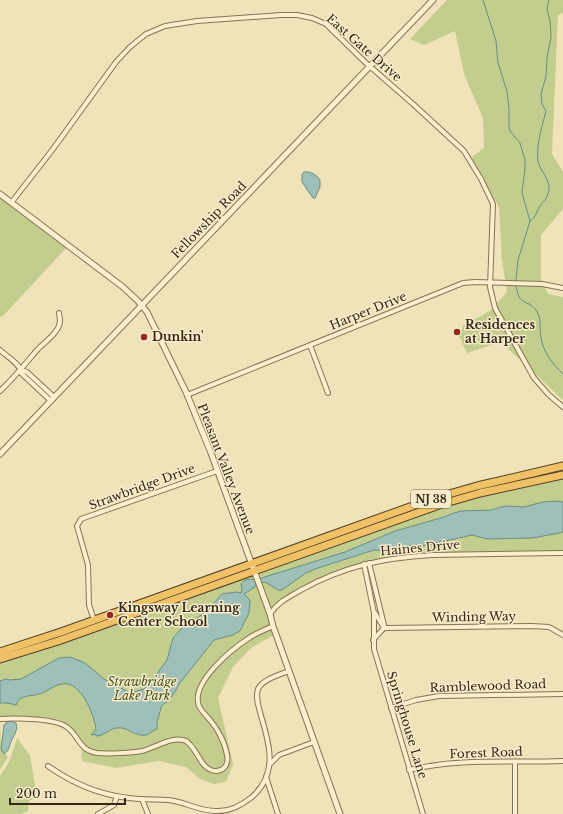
<svg xmlns="http://www.w3.org/2000/svg" width="563" height="814" viewBox="0 0 563 814" font-family="'Libre Baskerville',serif">
	<style>
		.green { fill: #c3ce8e }
		.water { fill: #9fc0b8; stroke: #668e86 }
		.lines { fill: none; stroke-linecap: round; stroke-linejoin: round }
		.stream { stroke: #668e86; stroke-width: 1 }
		.minor-casing { stroke: #877253; stroke-width: 6 }
		.tertiary-casing { stroke: #877253; stroke-width: 7 }
		.trunk-casing { stroke: #543f29; stroke-width: 9 }
		.minor { stroke: #fbefcd; stroke-width: 4 }
		.tertiary { stroke: #fbefcd; stroke-width: 5 }
		.trunk { stroke: #f0c268; stroke-width: 7 }
		.poi-dot { fill: #9a2520; stroke: #f7ecca; stroke-width: 1.5 }
		.labels { text-anchor: middle; stroke-width: 3; stroke-linejoin: round; paint-order: stroke }
		.shield { fill: #f7ecca; stroke: #6f634f; stroke-width: 1 }
		.shield-label { font-size: 11px; font-weight: bold; fill: #35281a }
		.street-label { font-size: 12px; fill: #35281a; stroke: #f7ecca }
		.poi-label { font-size: 12px; font-weight: bold; fill: #35281a; stroke: #f7ecca; text-anchor: start }
		.park-label { font-size: 12px; font-style: italic; fill: #43531f; stroke: #f7ecca }
	</style>
	<rect width="100%" height="100%" fill="#f0e3ba"/>
	<g class="green">
		<polygon points="447,0 563,0 563,13 558,15 552,154 563,172 563,209 541,235 541,279 548,294 563,297 563,400 501,342 467,353 459,336 463,326 491,310 507,292 502,260 499,207 470,158 484,148 483,118 464,74 455,31 424,45 410,39"/>
		<polygon points="0,193 69,245 2,317 0,316"/>
		<polygon points="563,475 563,553 395,558 330,575 277,605 270,614 276,634 251,648 233,667 218,698 233,764 226,782 214,784 200,779 186,767 158,761 116,768 82,761 81,745 70,729 61,724 18,718 0,720 1,749 8,757 0,770 0,659 418,511"/>
		<polygon points="17,738 30,755 37,797 29,801 28,811 21,814 0,814 0,776 10,760"/>
	</g>
	<g class="water">
		<path d="M304 172C310 171 317 175 320 180V187L315 198H313L302 182V174Z"/>
		<path d="M556 501 563 502V532L559 533 533 538 487 539 472 535 422 546 413 545 394 551 374 550 318 568 306 573 282 590H278L265 582 257 584 255 587 244 594 250 600 249 613 240 631 233 635 214 640 179 684C176 691 170 701 162 705L157 722V729C153 730 150 734 146 735 134 737 128 726 116 728 109 729 104 736 96 736V734L91 735 96 729C94 715 81 680 62 684 54 685 47 692 39 694 30 697 20 694 16 705L7 703H0V681L6 679 10 680 21 679 59 658 70 657 85 663 104 679 130 693 144 689 156 675 167 660 173 638 183 627 206 612 222 594 237 592 241 593 242 590 241 584C244 580 250 578 255 580L345 552 395 531 444 517 451 514 461 511 491 510 505 506 524 507 543 502Z"/>
		<path d="M11 721 16 723C18 730 15 734 12 739 9 746 10 750 4 754L1 749 4 725 7 722Z"/>
	</g>
	<g class="lines">
		<g class="stream">
			<polyline points="483,0 496,41 498,63 507,91 509,109 509,127 510,131 520,143 525,160 525,168 522,193 530,221 518,260 516,281"/>
			<path d="M530 221C537 216 536 212 540 206 542 202 546 200 547 196 554 182 541 174 538 161 536 146 541 130 545 115L546 111 542 104 541 94 546 76 547 58 551 37 550 21 547 9 549 0"/>
			<path d="M516 284C518 309 530 298 537 312 542 320 539 328 541 337 542 350 553 365 563 374"/>
		</g>
		<g class="minor-casing">
			<g id="minor">
				<polyline points="11,203 53,149 116,62 130,47 146,34 165,26 197,21 281,15 297,15 312,18 326,24 366,63 413,104 464,151 481,179 493,204 490,287 495,308 534,378 549,395 563,407"/>
				<polyline points="310,345 328,393"/>
				<path d="M0 350C6 356 21 364 21 373L51 401"/>
				<polyline points="21,370 27,372 54,397"/>
				<path d="M0 391C14 378 26 363 38 349 45 342 53 337 58 328 61 323 60 318 59 313"/>
				<polyline points="187,395 463,283 475,282 542,284 563,288"/>
				<polyline points="369,563 384,625 384,628 373,640"/>
				<polyline points="364,564 374,613 374,649 423,814"/>
				<polyline points="375,613 384,628"/>
				<path d="M270 614C278 602 289 597 301 590 344 566 383 558 432 555L563 553"/>
				<polyline points="94,620 89,605 88,565 77,526 81,519 217,471"/>
				<polyline points="384,628 532,626 549,627 563,635"/>
				<polyline points="391,708 416,700 439,696 563,694"/>
				<path d="M0 719C15 718 57 718 68 728 80 738 79 750 97 753 108 754 131 753 142 751 155 748 173 735 186 741 194 746 198 758 204 765 214 776 230 771 227 755 225 743 218 729 210 720 207 716 201 711 199 706 190 683 232 649 249 638 256 633 265 630 273 626"/>
				<polyline points="515,762 515,814"/>
				<polyline points="270,764 279,755 314,742"/>
				<path d="M48 766C72 783 101 795 129 798 143 800 156 799 169 800 185 802 199 811 216 811 229 812 242 805 252 797 278 774 270 745 261 716 259 707 255 698 258 689 263 679 279 675 289 671"/>
				<path d="M409 770C459 758 512 763 563 761"/>
				<polyline points="266,777 278,814"/>
				<polyline points="142,799 148,814"/>
				<polyline points="98,814 114,805 117,796"/>
			</g>
		</g>
		<g class="tertiary-casing">
			<g id="tertiary">
				<polyline points="0,194 123,287 138,301 147,312 186,392 211,453 270,614 273,626 340,814"/>
				<polyline points="0,454 433,0"/>
			</g>
		</g>
		<g class="trunk-casing">
			<g id="trunk">
				<polyline points="0,652 61,632 435,498 477,486 563,466"/>
				<polyline points="0,659 58,641 442,504 480,493 563,475"/>
			</g>
		</g>
		<use href="#minor" class="minor"/>
		<use href="#tertiary" class="tertiary"/>
		<use href="#trunk" class="trunk"/>
	</g>
	<g class="poi-dot">
		<circle cx="457" cy="332" r="4"/>
		<circle cx="144" cy="337" r="4"/>
		<circle cx="110" cy="615" r="4"/>
	</g>
	<g class="labels">
		<rect class="shield" x="411" y="490" width="40" height="18" rx="3"/>
		<g class="shield-label">
			<text x="431" y="503">NJ 38</text>
		</g>
		<g class="street-label">
			<text transform="translate(364 48) rotate(41)" y="4">East Gate Drive</text>
			<text transform="translate(209 220) rotate(-46)" y="4">Fellowship Road</text>
			<text transform="translate(368 311) rotate(-22)" y="4">Harper Drive</text>
			<text transform="translate(226 469) rotate(69)" y="4">Pleasant Valley Avenue</text>
			<text transform="translate(142 487) rotate(-20)" y="4">Strawbridge Drive</text>
			<text transform="translate(420 548) rotate(-5)" y="4">Haines Drive</text>
			<text transform="translate(474 617) rotate(-1)" y="4">Winding Way</text>
			<text transform="translate(488 686) rotate(-2)" y="4">Ramblewood Road</text>
			<text transform="translate(407 725) rotate(73)" y="4">Springhouse Lane</text>
			<text transform="translate(486 753) rotate(-2)" y="4">Forest Road</text>
		</g>
		<g class="poi-label">
			<text x="465" y="329">Residences<tspan x="465" dy="14">at Harper</tspan></text>
			<text x="152" y="341">Dunkin'</text>
			<text x="118" y="612">Kingsway Learning<tspan x="118" dy="14">Center School</tspan></text>
		</g>
		<g class="park-label">
			<text x="142" y="686">Strawbridge<tspan x="142" dy="14">Lake Park</tspan></text>
		</g>
	</g>
	<path d="M10 798v6h115v-6" fill="none" stroke="#35281a" stroke-width="2"/>
	<text x="16" y="798" font-size="12" fill="#35281a" stroke="#f7ecca" stroke-width="3" paint-order="stroke">200 m</text>
</svg>
